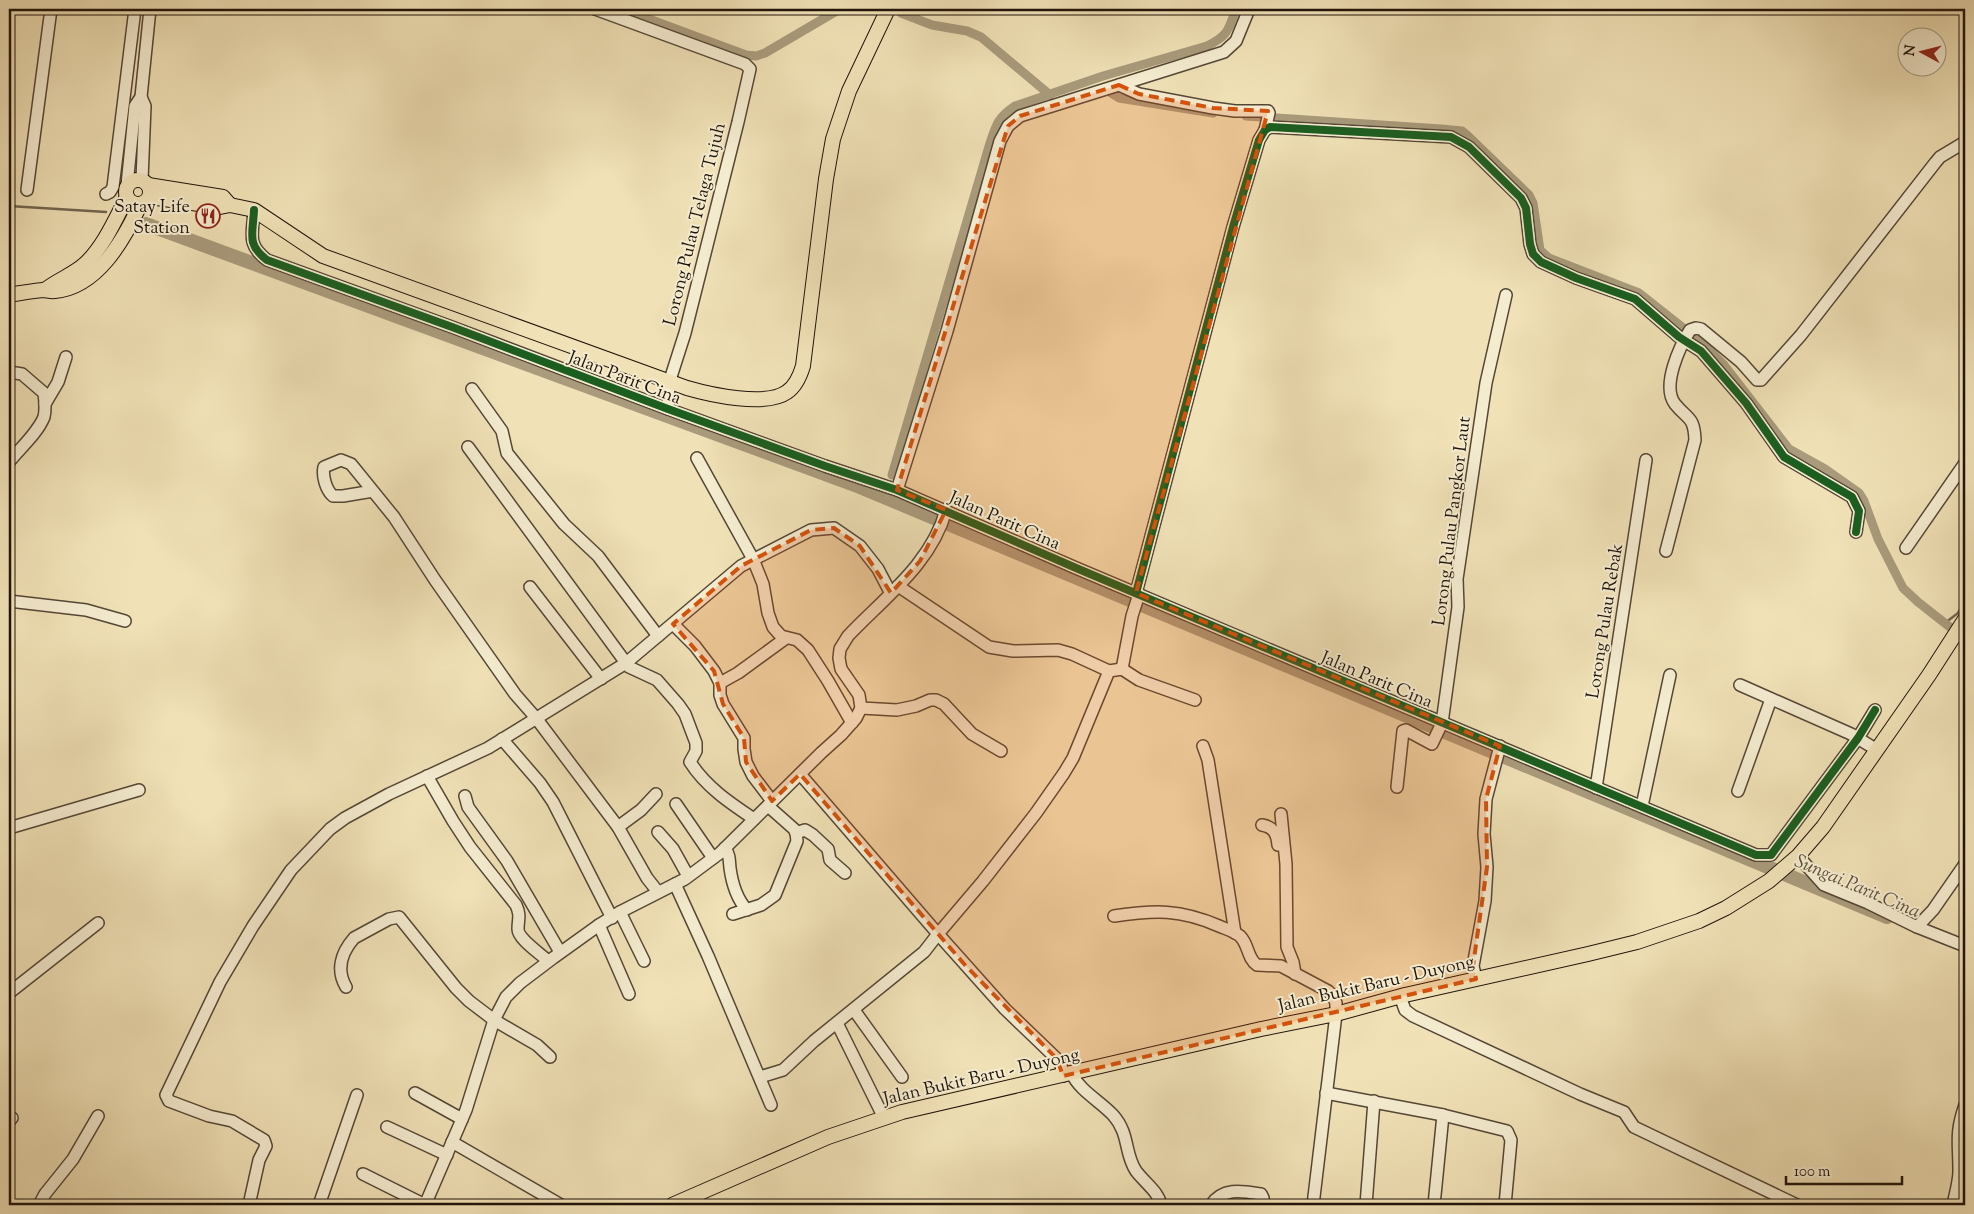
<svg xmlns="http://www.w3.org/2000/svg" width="1974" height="1214" viewBox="0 0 1974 1214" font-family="'Sorts Mill Goudy',serif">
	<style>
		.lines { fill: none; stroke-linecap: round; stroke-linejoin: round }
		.stream { stroke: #72654f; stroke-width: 2.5 }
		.canal { stroke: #a99b7c; stroke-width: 9 }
		.river { stroke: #a99b7c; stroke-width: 14 }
		.minor-casing { stroke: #544736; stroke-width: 14 }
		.major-casing { stroke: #20140b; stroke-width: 16 }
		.minor { stroke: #f5ecd0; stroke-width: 11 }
		.major { stroke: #f0e1b6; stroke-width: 14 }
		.cycleway-casing { stroke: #f5ecd0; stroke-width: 11 }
		.cycleway { stroke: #1b5e20; stroke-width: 8 }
		.marked { fill: #d4520c; fill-opacity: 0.2; stroke: #d4520c; stroke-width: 4; stroke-dasharray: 10 6; stroke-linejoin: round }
		.labels { text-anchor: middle; stroke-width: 4; stroke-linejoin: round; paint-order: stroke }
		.poi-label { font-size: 18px; fill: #20140b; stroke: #f5ecd0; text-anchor: end }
		.street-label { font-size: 18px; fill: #20140b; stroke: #f5ecd0 }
		.water-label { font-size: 19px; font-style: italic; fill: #5e513e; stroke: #f5ecd0 }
	</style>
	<rect width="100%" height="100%" fill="#f0e1b6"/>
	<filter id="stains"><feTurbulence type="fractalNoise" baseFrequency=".004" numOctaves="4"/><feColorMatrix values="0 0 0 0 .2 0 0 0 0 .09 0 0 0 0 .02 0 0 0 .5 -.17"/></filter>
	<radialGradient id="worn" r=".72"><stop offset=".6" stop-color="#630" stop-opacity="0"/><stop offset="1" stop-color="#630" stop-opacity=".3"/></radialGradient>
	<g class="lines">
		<g class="stream">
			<polyline points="9,206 106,212"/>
			<polyline points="1945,623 1958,613 1965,601"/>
		</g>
		<g class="canal">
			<polyline points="622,9 746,55 756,56 765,53 840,9"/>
			<polyline points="901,13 932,25 967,31 981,37 1050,95"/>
			<polyline points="1111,93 1119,98 1213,113"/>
			<polyline points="1246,116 1441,129 1462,131 1468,136 1529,195 1533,203 1540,250 1549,258 1639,293 1701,342 1724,365 1789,449 1825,469 1859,493 1864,501 1878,539 1903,588 1918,602 1951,628"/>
			<path d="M892 475 990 143C996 125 998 117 1015 106L1103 76 1207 46C1229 35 1228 30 1236 9"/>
		</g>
		<polyline class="river" points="146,224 860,487 1887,917"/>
		<g class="minor-casing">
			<g id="minor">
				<polyline points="595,9 745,64 750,69 738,122 685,333 669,383 668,409"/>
				<polyline points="1119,85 1139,94 1213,108 1235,111 1268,111 1269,113 1265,130"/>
				<polyline points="141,97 145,106 142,180"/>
				<polyline points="127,185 135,106 141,97 150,9"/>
				<polyline points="27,190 51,9"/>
				<polyline points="106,194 110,192 113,187 135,9"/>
				<path d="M254 210C253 234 246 244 267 260L452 327 668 409 825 466 897 490 1076 568 1756 855H1771L1858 738 1875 710"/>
				<path d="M9 372 22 374 44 393C45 401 46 409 44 417 37 434 20 448 9 462"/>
				<polyline points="472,389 502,431 507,453 564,524 598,556 658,636"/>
				<polyline points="45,404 58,382 66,357"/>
				<path d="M468 447 626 663 629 667 657 680 678 704 685 714 696 743V751L690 762C706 787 730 803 754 819"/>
				<polyline points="697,458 753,559 763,584 768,613 773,627 781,636 797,640 808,650 828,681 852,723"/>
				<polyline points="897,490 947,331 1000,141 1008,126 1020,116 1224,52 1236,41 1249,9"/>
				<path d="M373 491 343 496H333C326 490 322 476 324 467L341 460 351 464 394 517 435 580 515 694 536 718 618 827 647 878 658 892"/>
				<polyline points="1906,548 1965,463"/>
				<path d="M1666 551 1695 440C1694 416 1688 420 1675 404 1661 386 1680 346 1690 330L1696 328 1701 329 1741 362 1757 380H1761L1801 335 1935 163 1940 157 1965 142"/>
				<polyline points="898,586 989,647 1013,651 1058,650 1072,654 1109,671"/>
				<polyline points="530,587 601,679"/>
				<polyline points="1136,593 1233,227 1259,140 1265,130 1270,127 1451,137 1469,147 1521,198 1526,208 1530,244 1533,254 1541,262 1576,278 1635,299 1679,337 1701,351 1746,403 1784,457 1852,497 1859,511 1856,532"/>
				<polyline points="9,601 86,610 125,621"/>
				<polyline points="673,624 695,646 714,671 720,683 720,695 723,704 744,738 744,749 746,762 753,776 772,801"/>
				<polyline points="1122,669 1132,616 1139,594"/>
				<polyline points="720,683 738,673 786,638"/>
				<polyline points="1740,685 1851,734 1877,750"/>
				<polyline points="861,708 897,710 916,706 930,700 936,700 944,704 972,734 1001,751"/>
				<polyline points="502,739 540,783 553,802 612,918"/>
				<polyline points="1203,746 1208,760 1235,933"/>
				<path d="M427 776 453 821 470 847 516 905C521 916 518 919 518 929 518 939 541 954 548 961"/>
				<polyline points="1397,787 1403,731 1406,730 1432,744 1442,723 1458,607 1457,579 1486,383 1506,295"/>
				<polyline points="1596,788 1646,460"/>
				<polyline points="1738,791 1771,699"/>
				<polyline points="465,796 468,807 507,861 560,952"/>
				<polyline points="676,804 713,858"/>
				<polyline points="1642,806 1670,675"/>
				<polyline points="1281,814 1286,864 1287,947 1293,962 1295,974"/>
				<path d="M1262 825C1274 827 1277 834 1278 845"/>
				<polyline points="618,827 641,810 656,794"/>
				<polyline points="9,828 139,790"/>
				<polyline points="658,832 673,849 688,876"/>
				<polyline points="796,833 805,830 813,835 828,849 830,860 845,873"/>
				<path d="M725 848C730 856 729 859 730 868 732 883 737 899 747 910"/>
				<polyline points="1798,856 1824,885 1868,903 1917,927 1965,946"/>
				<polyline points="675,884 708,956 771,1105"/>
				<polyline points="620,912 644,961"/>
				<polyline points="733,914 761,905 775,895 797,841 796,833 794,829 768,806"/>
				<path d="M1114 916C1155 910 1180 909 1219 926 1226 929 1234 931 1240 936 1249 945 1247 958 1257 965L1281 966 1328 991 1333 996 1336 1003V1014L1313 1205"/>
				<polyline points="599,925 629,994"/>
				<polyline points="1917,927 1933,910 1965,864"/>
				<polyline points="1476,979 1473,966 1485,901 1487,867 1484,834 1486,799 1500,746"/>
				<path d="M346 987C336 970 341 953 354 938L389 919 399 917 456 988 469 1001 494 1020 537 1045 550 1057"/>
				<polyline points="9,993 98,923"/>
				<polyline points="1400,996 1405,1010 1413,1016 1580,1094 1624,1112 1634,1127 1797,1205"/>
				<polyline points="854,1010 902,1077"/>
				<polyline points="837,1023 884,1118"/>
				<path d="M1072 1074C1080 1091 1100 1101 1113 1115 1130 1134 1124 1153 1136 1171 1145 1183 1158 1191 1161 1205"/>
				<polyline points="1063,1076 1061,1065 1057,1059 1005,1009 938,934 983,881 1036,813 1064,773 1073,758 1109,671 1122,669 1139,680 1195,700"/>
				<polyline points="760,1077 783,1070 814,1041 924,952 938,934 800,774"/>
				<polyline points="415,1093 462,1119"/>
				<polyline points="1326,1093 1443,1115 1507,1131 1511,1140 1505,1205"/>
				<polyline points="9,1121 12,1118"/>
				<polyline points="387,1127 447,1155"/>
				<polyline points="452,1142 561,1205"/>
				<path d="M363 1174 425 1205 466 1110 494 1020 506 997 520 983 553 958 599 925 620 912 685 879 720 853 821 753 841 735 856 718 861 708 859 695 841 669 839 658 840 649 848 636C884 598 932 563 946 510"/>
				<polyline points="39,1205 45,1194 73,1159 98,1116"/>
				<polyline points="249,1205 259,1160 266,1146 264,1140 232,1121 209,1116 169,1101 166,1095 220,982 253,926 291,870 330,829 345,818 389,794 488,748 626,663 741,566 811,530 834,528 860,546 878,569 890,592"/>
				<polyline points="319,1205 357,1095"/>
				<path d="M1211 1205C1223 1187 1242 1191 1261 1194L1263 1198 1264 1205"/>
				<polyline points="1366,1205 1374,1101"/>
				<polyline points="1434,1205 1443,1115"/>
				<path d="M1953 1205C1955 1194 1959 1182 1959 1171 1959 1143 1955 1133 1965 1105"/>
			</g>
		</g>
		<g class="major-casing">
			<g id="major">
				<circle cx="138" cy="192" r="12"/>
				<polyline points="148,185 223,197 230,205"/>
				<path d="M150 197 220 207 230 205 254 210 323 256 687 388C711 395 766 407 787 392 796 386 800 376 803 366L826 179 833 139 849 91 888 9"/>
				<path d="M45 290C57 280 73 275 85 264 104 246 115 220 127 197"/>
				<path d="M9 295C20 293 32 291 43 290 47 290 51 292 55 291 98 287 124 239 140 205"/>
				<polyline points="672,1205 828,1137 902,1112 1261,1029 1336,1014 1405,995 1588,954 1637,942 1699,921 1726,908 1769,881 1798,856 1823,827 1929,675 1965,619"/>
			</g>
		</g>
		<use href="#minor" class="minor"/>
		<use href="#major" class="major"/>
		<g class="cycleway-casing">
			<g id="cycleway">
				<path d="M254 210C253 234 246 244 267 260L452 327 668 409 825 466 897 490 1076 568 1756 855H1771L1858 738 1875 710"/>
				<polyline points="1136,593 1233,227 1259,140 1265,130 1270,127 1451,137 1469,147 1521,198 1526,208 1530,244 1533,254 1541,262 1576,278 1635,299 1679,337 1701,351 1746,403 1784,457 1852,497 1859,511 1856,532"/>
			</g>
		</g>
		<use href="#cycleway" class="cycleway"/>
	</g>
	<path class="marked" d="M1119 85 1139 94 1213 108 1268 111 1136 593 1500 746 1486 799 1487 867 1473 966 1476 979 1063 1076 1057 1059 965 965 800 774 772 801 746 762 744 738 723 704 714 671 673 624 741 566 811 530 834 528 860 546 891 593 920 561 946 510 897 490 1008 126 1020 116Z"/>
	<defs>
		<g id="restaurant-ring" transform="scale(1.25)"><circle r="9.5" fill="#f5ecd0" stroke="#8f2418" stroke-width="1.5"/><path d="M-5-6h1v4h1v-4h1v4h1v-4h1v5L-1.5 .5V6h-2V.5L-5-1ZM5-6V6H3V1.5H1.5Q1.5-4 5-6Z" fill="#8f2418"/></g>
	</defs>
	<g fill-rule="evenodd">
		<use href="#restaurant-ring" x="208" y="216"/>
	</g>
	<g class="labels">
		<g class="poi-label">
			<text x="190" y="212">Satay Life<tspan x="190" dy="21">Station</tspan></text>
		</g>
		<g class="street-label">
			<text transform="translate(694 224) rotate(-76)" y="6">Lorong Pulau Telaga Tujuh</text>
			<text transform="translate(625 377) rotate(21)" y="6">Jalan Parit Cina</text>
			<text transform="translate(1005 520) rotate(24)" y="6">Jalan Parit Cina</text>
			<text transform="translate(1451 521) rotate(-83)" y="6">Lorong Pulau Pangkor Laut</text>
			<text transform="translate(1604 621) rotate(-81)" y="6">Lorong Pulau Rebak</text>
			<text transform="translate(1377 679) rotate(23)" y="6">Jalan Parit Cina</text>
			<text transform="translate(1376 983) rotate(-13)" y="6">Jalan Bukit Baru - Duyong</text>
			<text transform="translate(981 1076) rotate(-13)" y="6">Jalan Bukit Baru - Duyong</text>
		</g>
		<g class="water-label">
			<text transform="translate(1858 885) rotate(23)" y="7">Sungai Parit Cina</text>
		</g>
	</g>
	<rect width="1974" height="1214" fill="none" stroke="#f0e1b6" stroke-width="30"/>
	<rect x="10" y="10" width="1954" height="1194" fill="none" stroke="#20140b" stroke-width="2.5"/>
	<rect x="15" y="15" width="1944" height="1184" fill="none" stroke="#20140b"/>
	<g transform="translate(1922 52) rotate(277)"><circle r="24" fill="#f5ecd0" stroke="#a09681"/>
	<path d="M0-4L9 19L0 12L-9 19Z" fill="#8f2418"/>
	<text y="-8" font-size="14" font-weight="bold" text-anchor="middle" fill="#20140b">N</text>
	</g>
	<path d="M1786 1176v8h116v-8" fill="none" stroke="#20140b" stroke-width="2.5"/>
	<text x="1794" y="1176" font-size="15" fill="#20140b" stroke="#f5ecd0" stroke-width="4" paint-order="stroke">100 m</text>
	<rect width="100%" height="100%" filter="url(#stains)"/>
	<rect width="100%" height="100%" fill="url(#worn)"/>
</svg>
